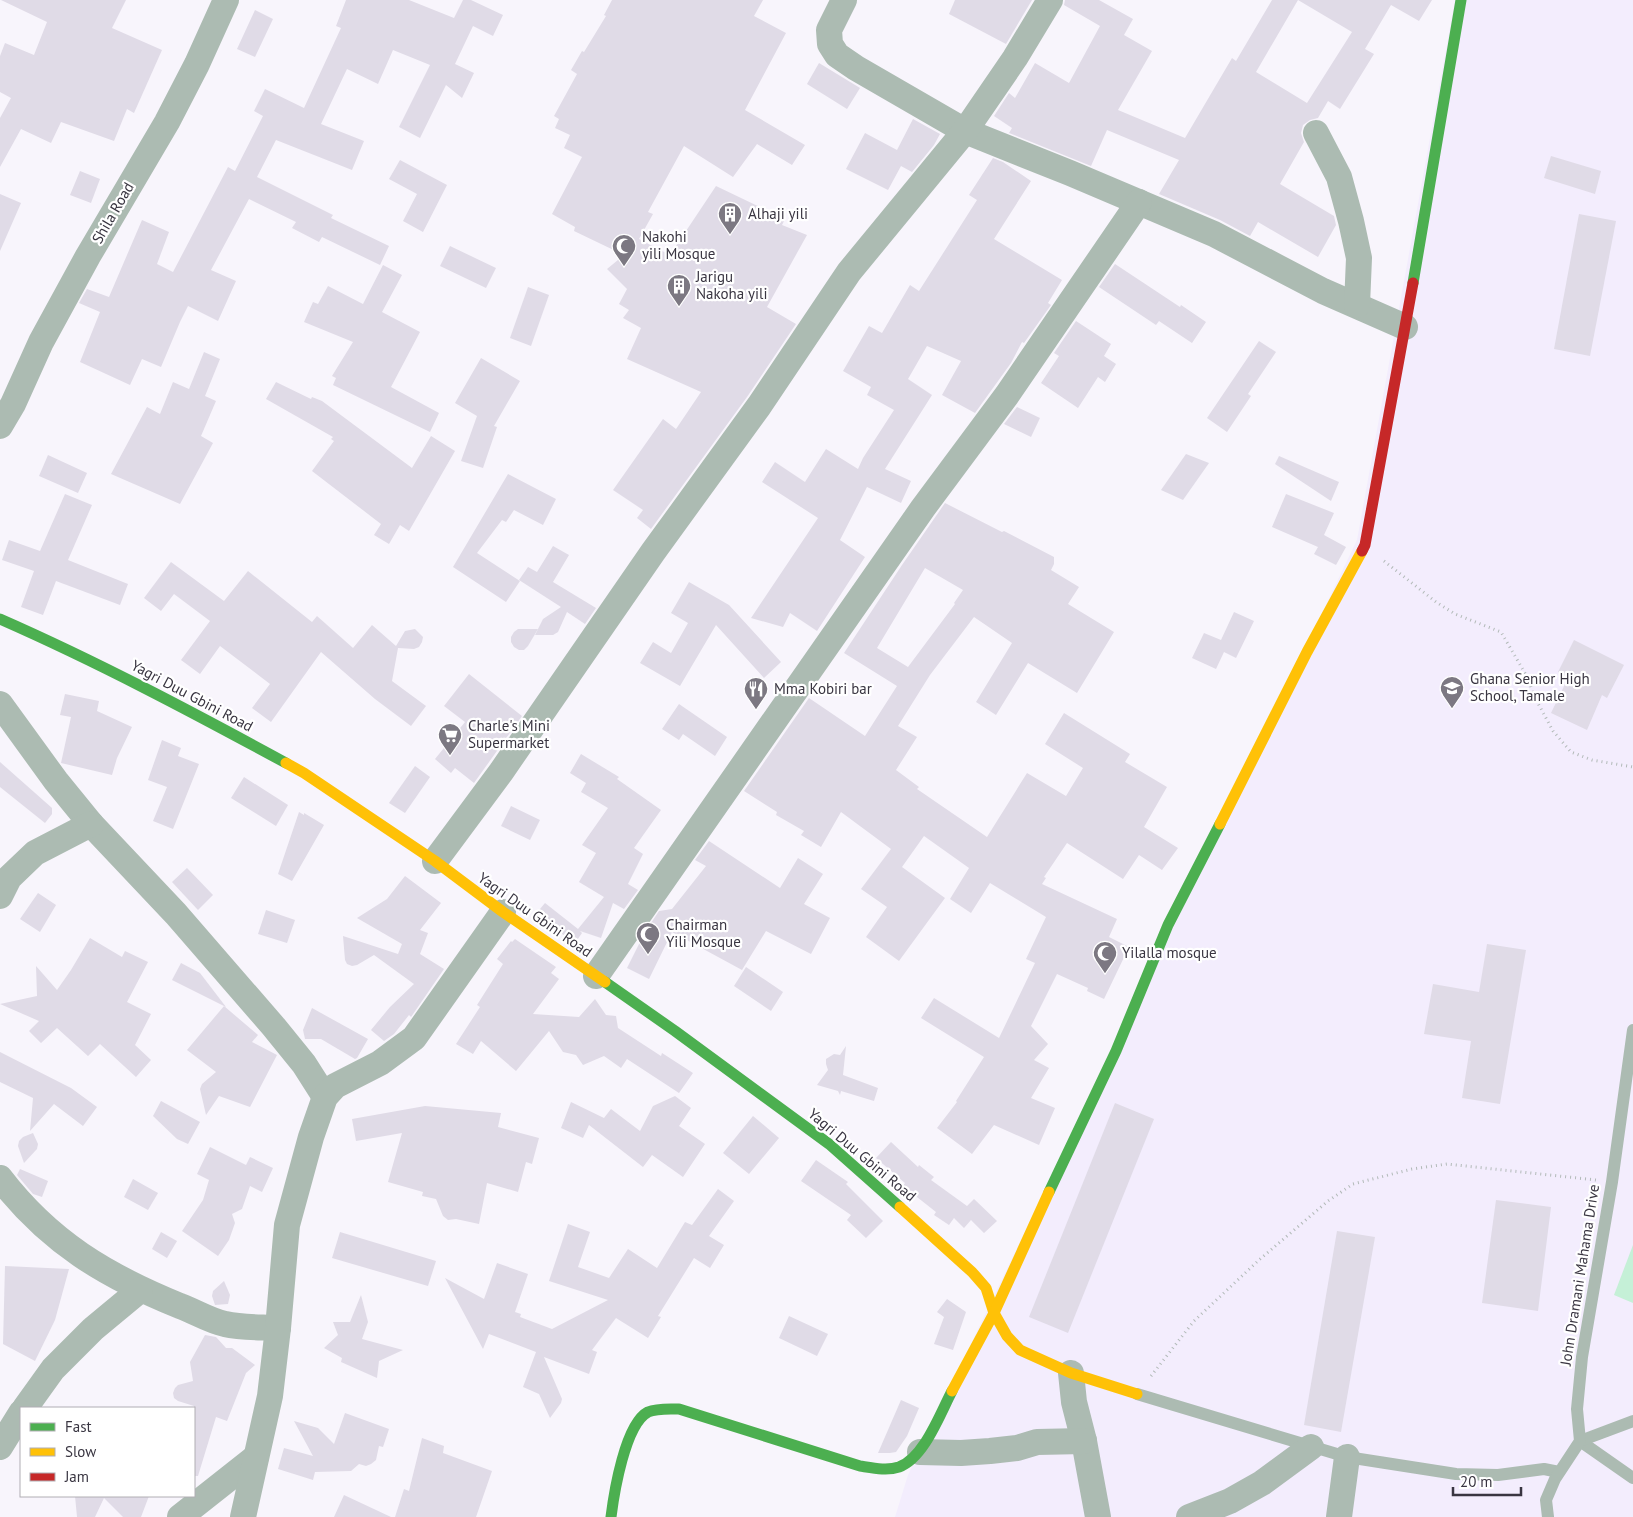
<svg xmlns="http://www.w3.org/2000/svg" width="1633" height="1517" viewBox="0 0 1633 1517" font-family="'PT Sans',sans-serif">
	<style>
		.built { fill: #f3edfd }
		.green { fill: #c5f0d7 }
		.building { fill: #e0dbe7; fill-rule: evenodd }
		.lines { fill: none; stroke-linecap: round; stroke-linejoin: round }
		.path { stroke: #b2bab8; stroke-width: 3; stroke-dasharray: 1 4; stroke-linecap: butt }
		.lane { stroke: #acbbb2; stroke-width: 12 }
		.street { stroke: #acbbb2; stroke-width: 26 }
		.fast { stroke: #4caf50; stroke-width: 11 }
		.slow { stroke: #ffc107; stroke-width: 11 }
		.jam { stroke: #c62828; stroke-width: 11 }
		.labels { text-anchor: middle; stroke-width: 4.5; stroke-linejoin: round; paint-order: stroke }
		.street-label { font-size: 15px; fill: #393541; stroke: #fff }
		.poi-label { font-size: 15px; fill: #393541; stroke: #fff; text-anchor: start }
	</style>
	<rect width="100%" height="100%" fill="#f8f5fc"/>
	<polygon class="built" points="1455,0 1633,0 1633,1517 895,1517 908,1475 1357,540"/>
	<polygon class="green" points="1633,1245 1633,1303 1614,1295"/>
	<g class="building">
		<polygon points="1,0 126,0 112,28 162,50 134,113 127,109 114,141 61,122 51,143 21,129 0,167 0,118 11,98 0,92 0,56 5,43 34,55 47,22"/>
		<polygon points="346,0 409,0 454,18 463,0 471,0 503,15 493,36 473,26 455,64 474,73 462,98 446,85 420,138 399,127 430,65 393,50 378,84 347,69 321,124 364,141 352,170 276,140 257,177 333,215 331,218 389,246 380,265 322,237 319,242 292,228 296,222 249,199 211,270 236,281 218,321 188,306 180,322 161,367 142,359 130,385 80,362 100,312 79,303 87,289 109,297 142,220 169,232 157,264 173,272 228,167 235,171 263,116 254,111 265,89 304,108 341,28 336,26"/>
		<polygon points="612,0 763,0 754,16 786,33 745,110 805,145 792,165 757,144 733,177 684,146 648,212 653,214 639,239 670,255 716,186 785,219 782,225 807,235 767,307 796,324 747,397 651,529 637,518 643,510 613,490 663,419 676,429 701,392 627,359 641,328 623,318 629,310 619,304 627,289 607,269 624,255 574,231 575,227 552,214 582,157 564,148 570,135 555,128 559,119 554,116 577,74 571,70 582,51 584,52 606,16 604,15"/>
		<polygon points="955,0 1032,0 1006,44 949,14"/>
		<path d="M1065 0H1099L1133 19 1124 35 1152 51 1118 110 1185 138 1232 58 1236 61 1272 0H1432L1419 21 1391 5 1365 49 1374 54 1340 109 1328 101 1318 118 1310 120 1303 125 1301 133 1304 142 1280 184 1334 216 1336 225 1318 257 1258 222 1250 236 1220 220 1159 194 1179 160 1107 130 1091 166 1009 133 1012 128 994 116 1009 93 1015 98 1035 63 1069 83 1100 26 1064 5ZM1298 0 1352 32 1307 103 1256 72Z"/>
		<polygon points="255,10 273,19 255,57 237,49"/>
		<polygon points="819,63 860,88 847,109 807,84"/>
		<polygon points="913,119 940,134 934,145 912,172 901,166 888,190 846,169 865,133 897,150"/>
		<polygon points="1551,156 1601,171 1595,194 1544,178"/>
		<polygon points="993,158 1003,162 1031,181 994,239 1062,280 1048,303 1051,305 1029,336 1024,343 1022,342 1011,363 975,413 942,395 961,361 927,346 908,379 932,395 885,469 911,481 901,503 867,487 840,540 865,557 817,631 790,613 783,627 751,618 818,518 762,482 775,462 805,482 826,449 858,469 863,458 894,410 867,395 871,387 843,371 869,326 882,333 910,285 919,291 977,200 969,195"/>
		<polygon points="400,160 447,185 423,232 403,221 417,194 389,179"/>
		<polygon points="80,171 100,179 91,203 70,195"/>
		<polygon points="0,194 21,203 0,251"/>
		<polygon points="1579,214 1616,221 1590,356 1554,349"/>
		<polygon points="450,246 496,268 486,288 440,266"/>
		<polygon points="1115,264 1180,307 1181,305 1206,322 1192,343 1159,321 1156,325 1099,287"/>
		<polygon points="383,265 402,275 382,312 420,332 391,387 439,413 430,432 333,385 336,378 332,376 353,342 304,322 313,302 318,304 328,286 363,304"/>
		<polygon points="528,287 549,295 531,346 510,338"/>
		<polygon points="1076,321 1111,344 1104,356 1116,364 1105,382 1098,377 1078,408 1041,383 1059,356 1054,353"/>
		<polygon points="1259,341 1276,352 1248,394 1251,396 1227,432 1207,418"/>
		<polygon points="204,352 220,359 205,396 216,401 201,436 213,443 180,504 111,474 147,407 160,414 173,382 189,389"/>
		<polygon points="481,358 520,381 494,426 497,427 483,468 461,461 477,416 455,403"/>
		<polygon points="276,382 311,399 312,397 322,401 412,468 431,436 455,451 409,531 400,525 389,544 374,535 381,524 312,471 334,441 331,439 333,437 266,399"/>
		<polygon points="1017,407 1040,418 1031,437 1004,424"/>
		<polygon points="1186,454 1209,463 1183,500 1161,490"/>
		<polygon points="48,455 87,473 78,493 39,476"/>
		<polygon points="1279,456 1339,482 1331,501 1275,464"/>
		<polygon points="508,474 556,499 543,525 514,510 506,522 502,520 477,553 520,581 506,602 453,567"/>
		<polygon points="65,494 92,505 68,560 128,584 120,605 56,581 43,615 21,607 34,571 2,560 9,540 40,551"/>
		<polygon points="1286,494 1334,513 1324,535 1346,547 1336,565 1314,554 1318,547 1272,527"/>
		<path d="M945 503 1002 532 1004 531 1054 557V564L1051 570 1079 587 1068 604 1114 632 1077 693 1028 663 996 715 976 702 1012 643 974 617 930 675 898 726 917 737 896 770 919 787 917 789 987 837 1027 773 1066 796 1083 768 1045 744 1064 713 1130 754 1125 762 1167 787 1144 827 1178 848 1162 870 1139 855 1123 879 1067 843 1044 877 1046 878 1042 884 1117 919 1109 937 1129 947 1104 999 1087 991 1088 988 1057 974 1031 1026 1048 1044 1034 1060 1049 1068 1031 1098 1055 1108 1039 1145 994 1125 972 1154 937 1128 957 1102 956 1101 984 1057 921 1018 934 998 999 1038 1035 963 1026 959 1046 917 990 883 971 913 950 899 969 868 924 836 902 867 945 898 899 961 866 937 887 907 861 889 891 849 841 812 821 847 801 835 804 831 776 815 777 812 744 791 809 698 865 736 897 686 844 653 902 565ZM925 568 963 590 954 603 955 604 908 667 877 648Z"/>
		<polygon points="553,546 569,555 553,582 596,608 585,624 567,612 558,632 553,635 535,635 543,619 561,607 519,580 528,567 537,572"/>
		<polygon points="171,562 224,601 248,571 312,622 317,616 353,648 372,625 396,646 405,631 415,629 423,637 422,642 419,647 414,649 398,648 392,681 426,706 411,726 375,699 321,652 271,722 252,708 270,684 220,646 200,674 181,660 210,621 174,594 161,611 144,598"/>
		<polygon points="689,582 729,605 781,662 764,678 716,625 680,686 640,663 653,642 671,653 688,623 671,613"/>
		<polygon points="1234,612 1254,621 1236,658 1224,652 1216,669 1192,658 1204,633 1221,640"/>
		<polygon points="518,629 538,629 528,646 524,650 519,650 514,647 511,642 511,637 514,632"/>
		<polygon points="1574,640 1624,665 1607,698 1602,695 1587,730 1551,713 1568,678 1558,672"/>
		<polygon points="469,674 522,716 474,783 455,768 451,773 435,759 465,722 444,706"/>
		<polygon points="65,694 99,701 97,711 132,727 117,758 112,775 61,763 71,717 60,715"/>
		<polygon points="679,704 727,737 715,756 683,734 679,740 662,729"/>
		<polygon points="162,740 181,748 178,756 199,764 173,829 153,821 167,787 148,780"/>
		<polygon points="581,754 619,777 617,779 661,810 634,848 643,854 628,884 638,890 624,909 613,903 601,938 580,931 582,933 575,943 535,915 545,903 578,929 604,897 579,882 596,853 582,845 608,808 581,792 586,783 570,773"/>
		<polygon points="0,762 52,808 52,814 45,823 0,787"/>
		<polygon points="415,766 430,777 405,813 389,803"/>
		<polygon points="244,777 288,805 276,826 231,798"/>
		<polygon points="511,806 540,820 530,840 501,826"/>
		<polygon points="299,812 304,815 304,813 324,825 292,881 278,874"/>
		<polygon points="709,841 780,888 798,858 823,874 804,904 830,918 811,954 766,931 742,970 672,932 649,979 627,968 645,932 659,911 672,909 706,866 695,860"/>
		<polygon points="187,868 213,895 198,910 172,882"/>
		<polygon points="405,876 441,903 420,930 428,933 420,954 444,969 411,1017 409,1015 394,1034 384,1041 371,1030 390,1007 414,984 374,955 357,965 352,966 347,964 345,960 343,936 398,954 402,944 357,918 387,899"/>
		<polygon points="38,893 56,905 40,932 20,919"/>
		<polygon points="266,910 295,920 287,943 258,934"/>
		<polygon points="90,938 122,957 125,951 148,962 127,1002 151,1014 135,1045 151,1060 136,1077 100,1044 88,1056 57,1028 41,1043 29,1031 39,1021 0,1004 37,996 36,966 57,990 71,970"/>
		<polygon points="515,939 556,967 551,973 559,979 533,1014 579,1017 595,999 606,1015 616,1016 618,1028 661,1056 662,1053 693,1073 679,1093 627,1059 621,1068 604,1056 583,1065 576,1055 563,1052 549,1031 516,1071 481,1041 473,1054 456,1044 480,1007 477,1005 503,964 497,959 511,941 512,942"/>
		<polygon points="1487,944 1526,950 1500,1104 1462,1098 1471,1041 1424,1034 1433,984 1479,992"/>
		<polygon points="181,963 200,973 226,1007 172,980"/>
		<polygon points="746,967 783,992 771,1011 734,986"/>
		<polygon points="224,1006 258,1035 252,1042 277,1055 250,1107 219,1096 206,1115 200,1089 202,1084 216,1072 187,1050"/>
		<polygon points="312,1008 368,1039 357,1058 355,1059 321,1039 305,1039 303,1030"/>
		<polygon points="846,1046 843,1075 878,1088 874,1101 841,1091 840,1095 838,1091 817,1085 828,1070 826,1064 826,1059 834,1054 840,1055"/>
		<polygon points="0,1052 71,1088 97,1107 83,1126 54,1104 30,1131 33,1098 0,1082"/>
		<polygon points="675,1096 691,1108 679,1126 705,1144 683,1177 652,1155 643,1167 589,1125 583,1138 561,1128 571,1102 604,1118 611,1109 640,1131 653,1106"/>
		<polygon points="161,1101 200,1122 188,1144 177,1139 153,1116"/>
		<polygon points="1115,1103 1154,1119 1068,1333 1029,1317"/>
		<polygon points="425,1106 501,1113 498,1127 539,1138 532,1164 526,1162 518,1192 487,1183 479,1224 456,1219 448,1220 443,1216 436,1199 422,1196 423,1192 388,1182 402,1133 356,1141 352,1119"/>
		<polygon points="753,1116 779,1138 749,1174 723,1153"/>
		<polygon points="33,1133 38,1144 37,1149 24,1163 18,1146 19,1141 23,1137"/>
		<polygon points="891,1142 918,1167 919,1165 934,1177 931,1180 967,1206 974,1199 997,1221 984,1233 971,1220 964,1228 954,1218 949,1225 934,1215 936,1212 903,1186 905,1183 876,1158"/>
		<polygon points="210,1147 246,1165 250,1157 273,1168 262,1192 250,1186 242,1209 232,1214 235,1223 229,1240 218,1256 182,1231 203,1200 209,1180 197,1174"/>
		<polygon points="816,1160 848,1182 846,1184 883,1221 866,1238 847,1220 851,1215 801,1181"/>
		<polygon points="20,1169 48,1181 42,1197 33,1194 17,1175"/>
		<polygon points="133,1179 158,1193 148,1210 124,1197"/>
		<polygon points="718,1189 734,1201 709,1236 724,1245 710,1268 694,1258 658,1316 661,1317 648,1338 616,1318 592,1350 597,1352 589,1374 544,1357 562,1399 561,1403 550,1418 539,1394 523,1387 536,1352 489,1334 483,1349 445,1278 484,1299 497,1263 528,1274 515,1312 521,1314 520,1317 552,1329 608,1300 549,1281 568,1224 590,1232 578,1267 609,1278 628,1249 657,1268 685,1222 692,1225"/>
		<polygon points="1496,1200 1551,1207 1538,1311 1482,1303"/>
		<polygon points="1337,1231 1375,1237 1341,1432 1304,1425"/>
		<polygon points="161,1232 177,1241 167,1258 152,1249"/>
		<polygon points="340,1232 436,1261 428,1286 332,1258"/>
		<polygon points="5,1266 69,1269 55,1320 35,1361 3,1344"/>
		<polygon points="224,1281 230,1295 228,1304 215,1305 212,1296 213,1291"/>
		<polygon points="361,1295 368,1322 362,1339 403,1350 379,1361 377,1378 341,1362 342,1358 324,1348 338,1335 333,1322 350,1322"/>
		<polygon points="947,1299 966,1312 953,1350 934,1344 944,1317 937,1312"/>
		<polygon points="789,1316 828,1334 817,1356 779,1338"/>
		<polygon points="205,1335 216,1337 226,1348 232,1348 255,1365 246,1373 227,1421 216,1417 198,1476 194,1476 194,1406 178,1401 174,1398 173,1393 175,1388 178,1385 193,1381 190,1362"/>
		<polygon points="901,1400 919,1408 907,1436 896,1452 890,1453 878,1453"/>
		<polygon points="345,1413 389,1429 383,1447 379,1446 376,1460 371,1464 366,1466 359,1464 351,1471 315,1472 313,1480 278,1469 284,1448 313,1456 294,1421 318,1428 334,1444"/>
		<polygon points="422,1438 444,1446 443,1453 492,1471 476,1517 395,1517 404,1489 409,1491"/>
		<polygon points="344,1495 391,1517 334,1517"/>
		<polygon points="75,1496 149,1496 141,1517 123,1517 104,1498 95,1517 77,1517"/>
	</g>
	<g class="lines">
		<g class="path">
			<polyline points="1384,561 1436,602 1455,614 1501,632 1529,680 1533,694 1553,731 1571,752 1592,760 1633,767"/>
			<polyline points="1151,1376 1194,1321 1259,1260 1328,1201 1353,1184 1412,1169 1447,1164 1596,1180"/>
		</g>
		<g class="lane">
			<polyline points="1137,1394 1347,1457 1456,1474 1498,1475 1544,1469 1559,1472"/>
			<polyline points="1580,1441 1633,1478"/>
			<polyline points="1580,1441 1633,1421"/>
			<polyline points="1548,1517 1546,1500 1555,1479 1580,1441 1577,1409 1582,1357 1612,1182 1633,1030"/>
		</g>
		<g class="street">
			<polyline points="844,0 829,30 830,44 837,55 856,68 965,131 1070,173 1214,234 1323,291 1405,327"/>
			<polyline points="1316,133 1339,177 1351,221 1359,258 1357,305"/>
			<polyline points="0,426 13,404 41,342 88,256 167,122 197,64 226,0"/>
			<polyline points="0,704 56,781 91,824 176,914 274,1027 304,1064 325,1097"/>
			<polyline points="435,861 501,772 653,552 759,406 849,272 965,131 1015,58 1050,0"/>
			<polyline points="0,896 9,878 35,853 91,824"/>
			<polyline points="596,976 923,508 1007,395 1139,202"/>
			<path d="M0 1178C49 1242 106 1276 180 1306 194 1311 210 1321 225 1324 242 1328 261 1327 278 1328"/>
			<polyline points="1071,1373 1074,1402 1084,1441 1098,1517"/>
			<polyline points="25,1408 53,1369 93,1329 140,1290"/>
			<polyline points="0,1447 21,1413"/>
			<polyline points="920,1452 961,1453 990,1451 1017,1448 1037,1442 1084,1441"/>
			<polyline points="180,1517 256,1457"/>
			<polyline points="243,1517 270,1396 278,1328 287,1225 311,1137 325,1097 335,1086 380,1063 414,1038 503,912"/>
			<polyline points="1189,1517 1230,1501 1262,1483 1311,1447"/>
			<polyline points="1339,1517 1347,1457"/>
		</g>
		<g class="fast">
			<polyline points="1413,283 1461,0"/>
			<path d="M0 619C98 662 192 712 286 763"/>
			<polyline points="605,982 675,1031 829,1144 900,1207"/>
			<polyline points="1049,1192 1116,1051 1168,925 1220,824"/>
			<path d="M611 1517C614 1493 625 1424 648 1412 657 1408 669 1409 679 1409L860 1466C873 1468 887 1471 899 1467 924 1458 940 1414 952 1391"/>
		</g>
		<g class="slow">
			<polyline points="286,763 304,773 435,861 503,912 605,982"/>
			<polyline points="1220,824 1307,652 1362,551"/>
			<polyline points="900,1207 972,1272 986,1288 994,1313 1007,1336 1020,1350 1071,1373 1137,1394"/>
			<polyline points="952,1391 994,1313 1049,1192"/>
		</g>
		<polyline class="jam" points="1362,551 1365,545 1413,283"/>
	</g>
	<defs>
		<g id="building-pin" transform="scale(1.25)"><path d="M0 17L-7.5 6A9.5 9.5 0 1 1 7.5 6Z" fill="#7c7882" stroke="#fff"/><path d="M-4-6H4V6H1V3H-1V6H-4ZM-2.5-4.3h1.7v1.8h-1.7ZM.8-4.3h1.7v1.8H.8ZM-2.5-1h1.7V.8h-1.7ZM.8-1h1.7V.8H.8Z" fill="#fff"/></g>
		<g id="mosque-pin" transform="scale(1.25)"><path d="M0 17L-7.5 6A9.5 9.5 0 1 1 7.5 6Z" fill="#7c7882" stroke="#fff"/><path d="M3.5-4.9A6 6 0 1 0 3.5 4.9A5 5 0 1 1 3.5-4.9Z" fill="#fff"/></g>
		<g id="school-pin" transform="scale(1.25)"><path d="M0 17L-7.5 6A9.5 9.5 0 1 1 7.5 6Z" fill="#7c7882" stroke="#fff"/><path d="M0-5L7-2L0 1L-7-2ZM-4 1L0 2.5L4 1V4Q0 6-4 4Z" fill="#fff"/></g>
		<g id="restaurant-pin" transform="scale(1.25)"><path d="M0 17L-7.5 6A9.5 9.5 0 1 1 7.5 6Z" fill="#7c7882" stroke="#fff"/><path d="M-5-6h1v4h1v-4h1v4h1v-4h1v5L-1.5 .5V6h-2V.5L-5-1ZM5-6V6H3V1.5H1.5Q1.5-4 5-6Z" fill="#fff"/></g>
		<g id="supermarket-pin" transform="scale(1.25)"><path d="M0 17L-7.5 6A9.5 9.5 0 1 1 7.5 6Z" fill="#7c7882" stroke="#fff"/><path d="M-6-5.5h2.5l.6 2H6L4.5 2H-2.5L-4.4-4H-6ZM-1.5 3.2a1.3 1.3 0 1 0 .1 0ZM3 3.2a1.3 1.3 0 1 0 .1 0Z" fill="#fff"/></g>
	</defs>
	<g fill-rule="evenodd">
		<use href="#building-pin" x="730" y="214"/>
		<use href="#mosque-pin" x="624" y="246"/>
		<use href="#building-pin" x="679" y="286"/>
		<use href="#school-pin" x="1452" y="688"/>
		<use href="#restaurant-pin" x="756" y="689"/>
		<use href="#supermarket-pin" x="450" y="735"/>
		<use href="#mosque-pin" x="648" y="934"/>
		<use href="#mosque-pin" x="1105" y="953"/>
	</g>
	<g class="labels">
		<g class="street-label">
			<text transform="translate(113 213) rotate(-60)" y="5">Shila Road</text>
			<text transform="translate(192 696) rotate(28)" y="5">Yagri Duu Gbini Road</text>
			<text transform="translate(535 915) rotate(35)" y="5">Yagri Duu Gbini Road</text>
			<text transform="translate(862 1155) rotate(40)" y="5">Yagri Duu Gbini Road</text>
			<text transform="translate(1580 1275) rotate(-81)" y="5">John Dramani Mahama Drive</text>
		</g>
		<g class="poi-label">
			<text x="748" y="219">Alhaji yili</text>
			<text x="642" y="242">Nakohi<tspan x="642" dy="17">yili Mosque</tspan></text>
			<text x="696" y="282">Jarigu<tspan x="696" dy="17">Nakoha yili</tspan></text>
			<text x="1470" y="684">Ghana Senior High<tspan x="1470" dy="17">School, Tamale</tspan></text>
			<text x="774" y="694">Mma Kobiri bar</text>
			<text x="468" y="731">Charle's Mini<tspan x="468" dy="17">Supermarket</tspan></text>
			<text x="666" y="930">Chairman<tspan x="666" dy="17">Yili Mosque</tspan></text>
			<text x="1122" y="958">Yilalla mosque</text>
		</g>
	</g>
	<rect x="20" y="1407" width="175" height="90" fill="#ffffff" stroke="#b0aeb3"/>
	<rect x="30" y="1423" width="25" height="8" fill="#4caf50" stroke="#b0aeb3"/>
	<text x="65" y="1432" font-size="15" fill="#393541">Fast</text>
	<rect x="30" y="1448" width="25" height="8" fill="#ffc107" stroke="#b0aeb3"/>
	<text x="65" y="1457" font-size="15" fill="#393541">Slow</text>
	<rect x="30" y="1473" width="25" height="8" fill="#c62828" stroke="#b0aeb3"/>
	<text x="65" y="1482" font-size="15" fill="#393541">Jam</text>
	<path d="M1453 1487v8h68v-8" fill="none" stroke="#393541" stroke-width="2.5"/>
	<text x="1460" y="1487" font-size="15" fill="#393541" stroke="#ffffff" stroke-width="4" paint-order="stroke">20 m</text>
</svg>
